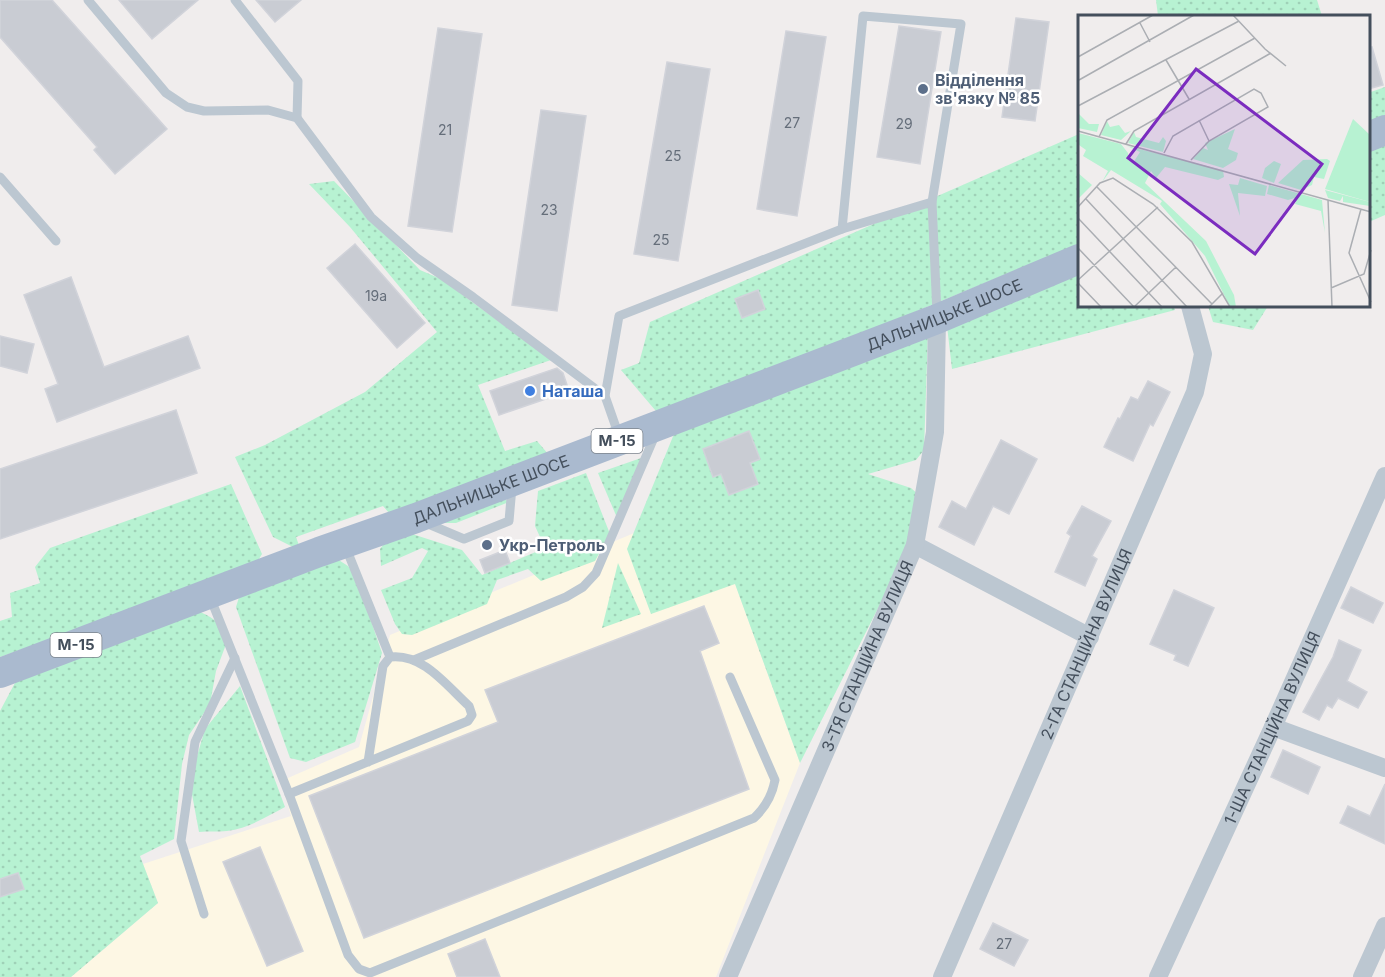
<svg xmlns="http://www.w3.org/2000/svg" width="1385" height="977" viewBox="0 0 1385 977" font-family="Inter,sans-serif">
	<style>
		.commercial { fill: #fdf7e4 }
		.grass { fill: url(#grass-dots) }
		.building { fill: #c9ccd3; stroke: #d1d3da; stroke-width: 1.5 }
		.lines { fill: none; stroke-linecap: round; stroke-linejoin: round }
		.service { stroke: #bcc7d1; stroke-width: 9 }
		.minor { stroke: #bcc7d1; stroke-width: 18 }
		.primary { stroke: #aabacf; stroke-width: 30 }
		.service-dot { fill: #5c6f8a; stroke: #fff; stroke-width: 2 }
		.shop-dot { fill: #3f7fe0; stroke: #fff; stroke-width: 2 }
		.labels { text-anchor: middle; stroke-width: 5; stroke-linejoin: round; paint-order: stroke }
		.number-label { font-size: 14px; fill: #656e7a }
		.shield { fill: #fff; stroke: #7c848d; stroke-width: 1.5 }
		.shield-label { font-size: 15px; font-weight: bold; fill: #444f5c }
		.service-label { font-size: 16px; font-weight: bold; fill: #4e5e75; stroke: #fff; text-anchor: start }
		.street-label { font-size: 16px; fill: #444f5c; stroke: #fff }
		.shop-label { font-size: 16px; font-weight: bold; fill: #366cbe; stroke: #fff; text-anchor: start }
		.inset-road { fill: none; stroke: #abaeb3; stroke-width: 1.5 }
		.view { fill: #7b2cbf; fill-opacity: 0.15; stroke: #7b2cbf; stroke-width: 3 }
		.inset-edge { fill: none; stroke: #444f5c; stroke-width: 3 }
	</style>
	<defs>
		<pattern id="grass-dots" width="8" height="8" patternUnits="userSpaceOnUse" patternTransform="scale(1.5)"><rect width="8" height="8" fill="#b7f2d2"/><path d="M2 2h.1M6 6h.1" fill="none" stroke="#9fd1b7" stroke-width="1.8" stroke-linecap="round"/></pattern>
	</defs>
	<rect width="100%" height="100%" fill="#f0eded"/>
	<polygon class="commercial" points="706,503 800,763 716,977 71,977 158,903 143,864 291,816 281,781 359,747 390,635"/>
	<g class="grass">
		<polygon points="1156,0 1317,0 1322,16 1158,16"/>
		<polygon points="1385,87 1385,117 1368,124 1368,93"/>
		<polygon points="1079,134 1079,244 661,417 621,370 639,363 650,322"/>
		<polygon points="1385,139 1385,215 1369,222 1368,146"/>
		<polygon points="334,181 420,270 441,279 551,360 478,385 505,451 537,441 555,462 395,520 383,506 296,537 301,551 273,537 235,457 265,445 365,392 437,332 350,227 309,184"/>
		<polygon points="1079,268 1079,306 1174,306 1175,310 952,369 947,326"/>
		<polygon points="1208,306 1268,306 1253,330 1213,322"/>
		<polygon points="928,332 924,450 916,460 868,474 911,488 930,505 800,763 735,584 651,614 627,549 674,434"/>
		<polygon points="644,457 618,520 598,473"/>
		<polygon points="586,473 610,534 595,561 541,581 528,569 497,580 487,604 412,635 402,634 395,624 381,590 412,578 428,551 422,548 381,566 380,549 387,540 409,533 462,550 482,575 545,548 535,526 538,491"/>
		<polygon points="231,484 262,554 254,567 0,657 0,621 12,617 10,593 40,583 35,567 50,548"/>
		<polygon points="497,494 509,502 456,523 442,523"/>
		<polygon points="334,557 348,566 356,577 382,653 355,742 306,762 290,758 236,607 240,594"/>
		<polygon points="618,563 641,614 602,628"/>
		<path d="M195 610C211 616 222 623 228 639L216 671 210 704 189 735 182 764 174 839 140 856 158 903 71 977H0V711L16 681Z"/>
		<path d="M240 686 285 807C266 817 249 828 227 831 218 832 208 831 199 832L191 789 195 763 205 729Z"/>
	</g>
	<g class="building">
		<polygon points="0,0 52,0 167,129 115,174 94,150 97,147 0,37"/>
		<polygon points="119,0 198,0 152,39"/>
		<polygon points="256,0 301,0 275,22"/>
		<polygon points="1016,18 1049,22 1035,121 1002,117"/>
		<polygon points="899,26 941,32 920,164 877,157"/>
		<polygon points="438,28 482,34 452,232 408,226"/>
		<polygon points="786,31 826,37 797,216 757,209"/>
		<polygon points="1372,47 1383,85 1368,89 1368,48"/>
		<polygon points="667,62 710,69 678,261 634,254"/>
		<polygon points="541,110 586,116 557,311 512,305"/>
		<polygon points="355,244 425,323 397,348 327,268"/>
		<polygon points="71,277 104,367 188,336 200,368 57,422 45,389 58,384 24,295"/>
		<polygon points="758,290 765,309 742,318 735,299"/>
		<polygon points="0,336 34,344 27,373 0,366"/>
		<polygon points="557,368 563,373 569,391 499,415 490,391"/>
		<polygon points="1148,381 1170,392 1153,426 1150,424 1133,461 1104,447 1118,418 1120,419 1131,397 1138,400"/>
		<polygon points="176,410 197,473 0,539 0,469"/>
		<polygon points="749,431 760,459 750,463 758,484 729,495 721,474 713,477 703,449"/>
		<polygon points="1001,440 1037,459 1009,514 993,506 974,545 939,527 952,501 966,509"/>
		<polygon points="1082,506 1111,521 1092,556 1097,559 1085,586 1055,572 1071,536 1067,533"/>
		<polygon points="505,550 510,563 485,573 480,560"/>
		<polygon points="1351,587 1383,603 1373,623 1341,608"/>
		<polygon points="1174,590 1214,608 1188,666 1174,660 1176,655 1150,644"/>
		<polygon points="704,606 719,643 700,651 749,789 364,938 309,796 498,722 485,690"/>
		<polygon points="1339,640 1361,650 1347,681 1367,692 1358,708 1338,698 1332,708 1327,705 1319,720 1303,712 1333,657"/>
		<polygon points="1283,750 1320,767 1308,794 1271,777"/>
		<polygon points="1385,784 1385,844 1340,823 1348,806 1370,816"/>
		<polygon points="260,847 303,951 267,966 223,862"/>
		<polygon points="18,873 24,889 0,897 0,879"/>
		<polygon points="993,923 1028,940 1014,966 980,949"/>
		<polygon points="485,939 500,977 457,977 448,954"/>
	</g>
	<g class="lines">
		<g class="service">
			<polyline points="88,0 166,93 187,107 204,111 268,110 297,118 371,217 417,258 473,297 605,396"/>
			<polyline points="235,0 298,81 297,118"/>
			<polyline points="0,177 56,241"/>
			<polyline points="842,229 932,202"/>
			<polyline points="619,436 605,396 619,316 842,229 863,16 961,24 932,202 937,314"/>
			<polyline points="426,523 464,539 509,521 512,487"/>
			<polyline points="346,548 390,657"/>
			<path d="M210 597 289 794 348 955 359 969 370 973 754 818C766 807 772 796 775 780L730 677"/>
			<polyline points="414,660 566,597 583,587 596,573 656,433"/>
			<path d="M289 794 468 721 472 715 469 706C446 685 423 653 390 657L383 666 368 762"/>
			<polyline points="204,914 181,841 195,742 235,658"/>
		</g>
		<g class="minor">
			<polyline points="915,545 1090,637"/>
			<polyline points="1273,727 1385,768"/>
			<path id="s1" d="M728 977 915 545 935 432 937 319"/>
			<path id="s2" d="M942 977 1195 392 1203 354 1190 306"/>
			<path id="s3" d="M1158 977 1273 727 1385 476"/>
			<polyline points="1362,977 1385,926"/>
		</g>
		<g class="primary">
			<polyline points="1368,137 1385,130"/>
			<path id="s4" d="M0 673 319 552 416 518 937 319 1079 259"/>
		</g>
	</g>
	<g class="service-dot">
		<circle cx="923" cy="89" r="6"/>
		<circle cx="487" cy="545" r="6"/>
	</g>
	<circle class="shop-dot" cx="530" cy="391" r="6"/>
	<g class="labels">
		<g class="number-label">
			<text x="792" y="128">27</text>
			<text x="904" y="129">29</text>
			<text x="445" y="135">21</text>
			<text x="673" y="161">25</text>
			<text x="549" y="215">23</text>
			<text x="661" y="245">25</text>
			<text x="376" y="301">19а</text>
			<text x="1004" y="949">27</text>
		</g>
		<g class="shield">
			<rect x="591.5" y="429" width="51" height="24" rx="4.5"/>
			<rect x="50.5" y="633" width="51" height="24" rx="4.5"/>
		</g>
		<g class="shield-label">
			<text x="617" y="446">М-15</text>
			<text x="76" y="650">М-15</text>
		</g>
		<g class="service-label">
			<text x="935" y="86">Відділення<tspan x="935" dy="18">зв'язку № 85</tspan></text>
			<text x="499" y="551">Укр-Петроль</text>
		</g>
		<g class="street-label">
			<text dy="6" stroke="none"><textPath href="#s4" startOffset="1010">ДАЛЬНИЦЬКЕ ШОСЕ</textPath></text>
			<text dy="6" stroke="none"><textPath href="#s4" startOffset="524">ДАЛЬНИЦЬКЕ ШОСЕ</textPath></text>
			<text dy="6" stroke="none"><textPath href="#s2" startOffset="363">2-ГА СТАНЦІЙНА ВУЛИЦЯ</textPath></text>
			<text dy="6" stroke="none"><textPath href="#s1" startOffset="350">3-ТЯ СТАНЦІЙНА ВУЛИЦЯ</textPath></text>
			<text dy="6" stroke="none"><textPath href="#s3" startOffset="274">1-ША СТАНЦІЙНА ВУЛИЦЯ</textPath></text>
		</g>
		<g class="shop-label">
			<text x="542" y="397">Наташа</text>
		</g>
	</g>
	<g transform="translate(1078 15)">
		<rect width="292" height="292" fill="#f0eded"/>
		<path d="M1 99 11 109H21L19 117 0 113ZM29 106 32 112 41 110 47 118 53 116 43 125 23 120ZM157 114 150 134 160 138 158 145 145 153 115 144 125 133 130 135 127 128ZM56 117 58 122 81 128 85 122 88 126 85 137 50 128ZM0 118 43 129 50 138V145L55 148 62 137 49 131 145 155 146 162 140 165 87 152 78 163 73 156 67 168 128 226 156 280 158 292H152L127 241 82 189 84 186 33 155 24 167 30 156 5 141 8 135 1 130ZM249 144 252 146 246 164 236 162 234 170 223 175 200 168 225 145ZM196 146 203 149 196 168 184 163 187 153ZM162 163 189 171 187 181 160 178 162 201 151 169 160 170ZM191 170 244 185 247 218 243 196 217 189 220 182 210 185 189 179ZM247 175 292 187V191L265 187V181L262 186 250 183Z" fill="#b7f2d2"/>
		<path d="M0 158 14 170 0 184Z" fill="#b7f2d2"/>
		<path d="M275 104 292 120V187L247 174Z" fill="#b7f2d2"/>
		<path class="inset-road" d="M155 0 187 34 208 51M62 8 72 27M0 42 75 0M88 45 111 84M1 65 116 0M0 91 161 6M121 105 131 126M0 116 293 197M21 122 29 105 177 23M48 129 56 116 193 38M86 138 95 121 176 74 183 78 190 92 131 126 113 145M19 172 134 289M8 184 109 292M250 185 254 292M0 192 22 168 35 163 75 189 114 227 152 292M283 194 271 238 293 287M0 203 84 292M0 233 56 292M0 265 80 192M0 268 23 292M253 273 286 259 293 235M56 292 98 252M131 292 145 278"/>
		<path class="view" d="M118 54 244 149 177 239 50 143Z"/>
		<rect width="292" height="292" class="inset-edge"/>
	</g>
</svg>
